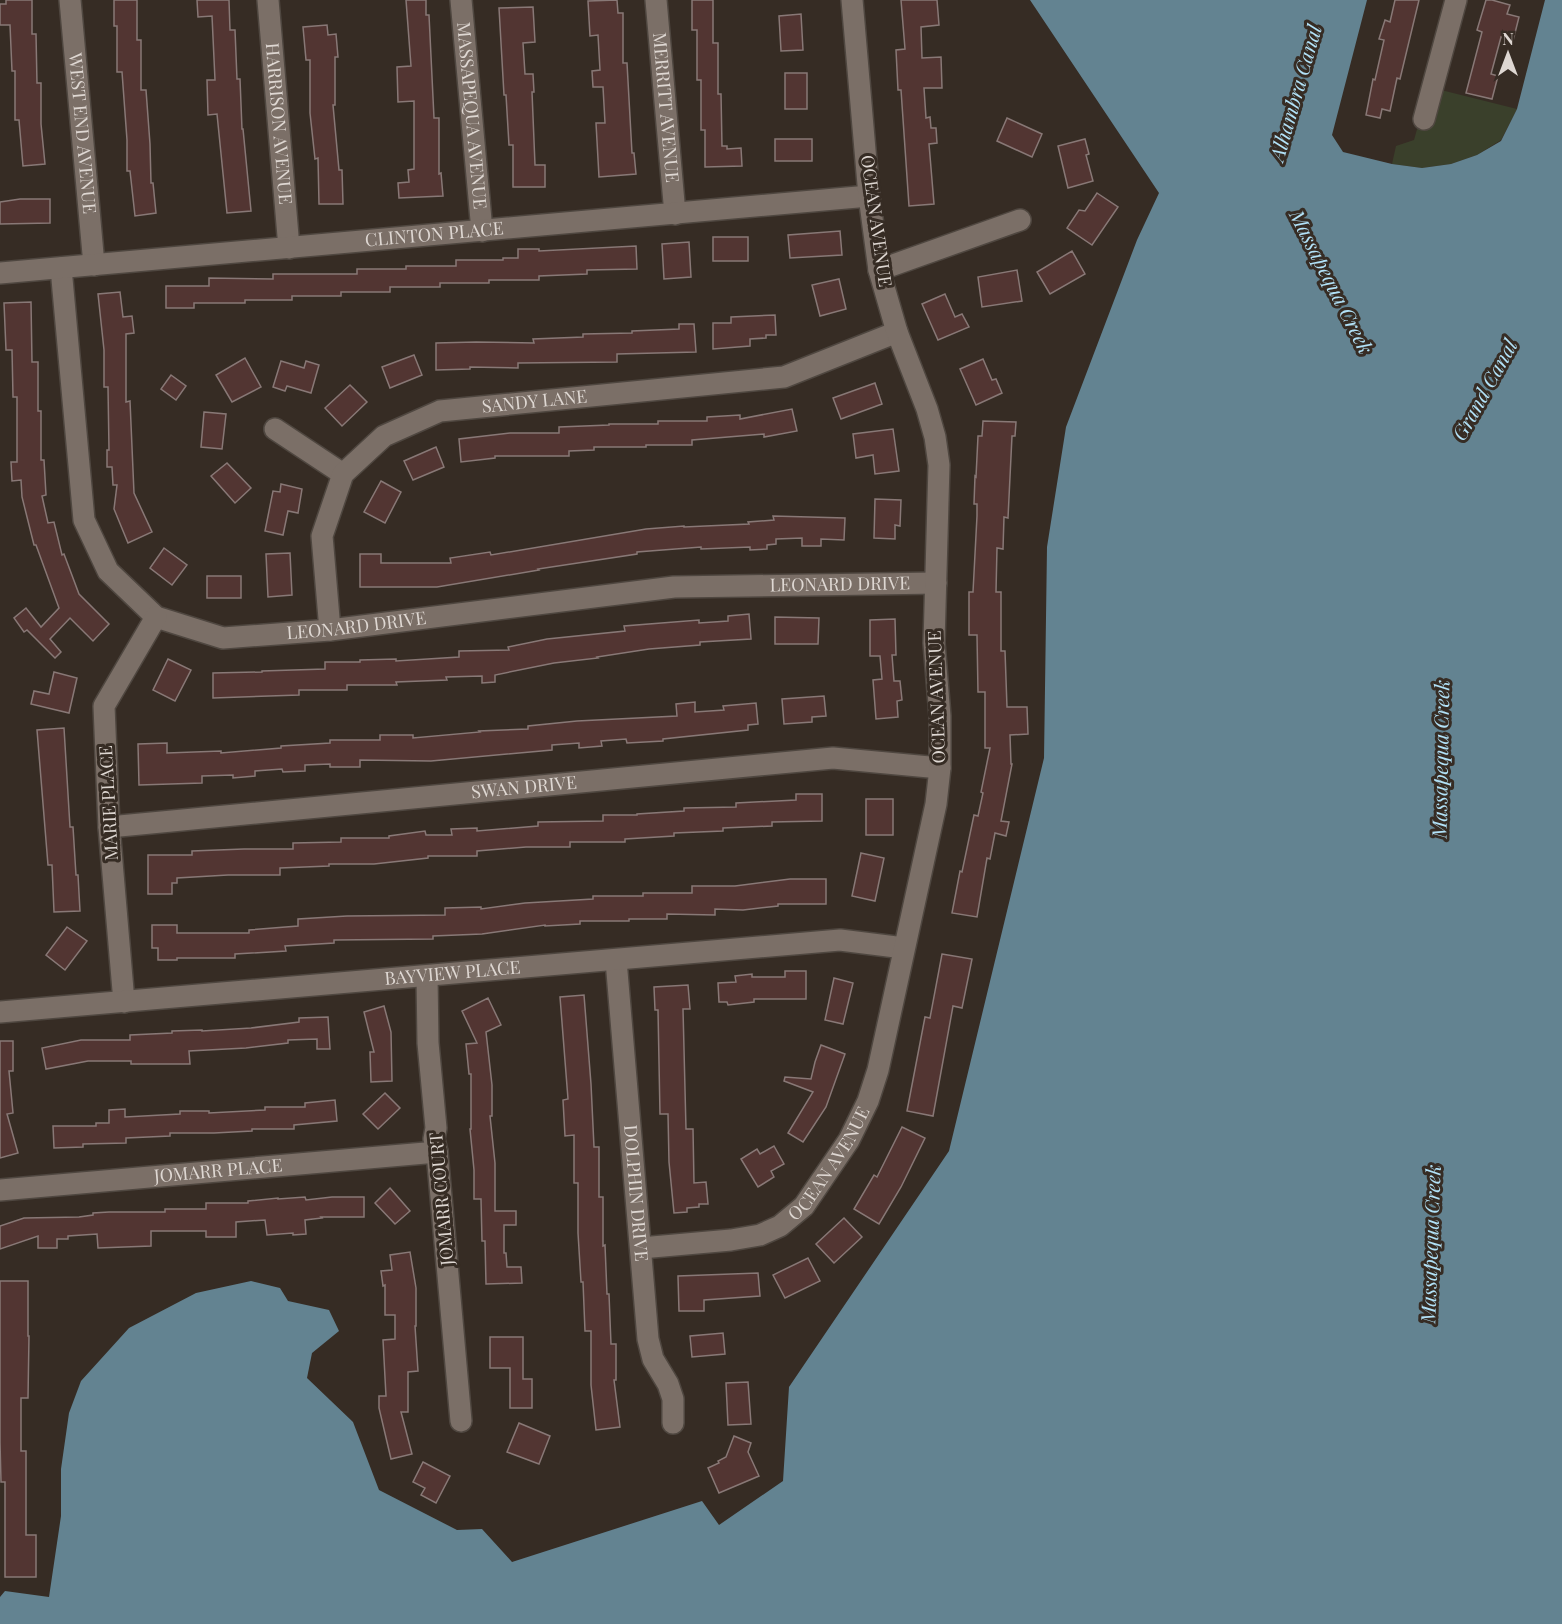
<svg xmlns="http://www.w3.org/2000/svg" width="1562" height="1624" viewBox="0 0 1562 1624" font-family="'Playfair Display',serif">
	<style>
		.green { fill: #3a402b }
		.water { fill: #638391 }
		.building { fill: #523532; stroke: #887876; stroke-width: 1.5 }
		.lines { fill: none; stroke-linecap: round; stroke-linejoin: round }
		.minor-casing { stroke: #4f4740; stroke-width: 24 }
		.minor { stroke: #7b6f67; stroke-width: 21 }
		.labels { text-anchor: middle; stroke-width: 6; stroke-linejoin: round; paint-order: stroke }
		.street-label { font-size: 18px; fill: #ded7d2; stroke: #362c24 }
		.water-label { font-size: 20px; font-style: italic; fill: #b2e2f8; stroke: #362c24 }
	</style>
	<rect width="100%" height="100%" fill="#362c24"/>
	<polygon class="green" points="1429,87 1517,109 1501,140 1477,155 1451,164 1422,168 1392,164 1396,146 1414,140"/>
	<polygon class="water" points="1030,0 1367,0 1332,135 1343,152 1392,164 1422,168 1451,164 1477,155 1501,141 1517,109 1545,0 1562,0 1562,1624 0,1624 0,1597 5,1591 49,1597 61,1516 61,1469 69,1413 81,1381 129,1328 196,1293 251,1281 280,1288 288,1301 329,1310 339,1331 312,1353 307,1378 353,1422 379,1490 457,1530 482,1529 512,1562 702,1501 719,1525 783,1481 789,1387 949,1151 1044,758 1047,547 1066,427 1137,240 1159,193"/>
	<g class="building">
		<polygon points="6,0 32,0 32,34 36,34 37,83 41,83 41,124 45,164 23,166 19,120 15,120 15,71 12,71 10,25 0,25 0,4 6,4"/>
		<polygon points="114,0 137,0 137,40 141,40 141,90 146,90 150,144 151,183 153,183 156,213 135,216 130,171 127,171 127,140 122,72 117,72 117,26 114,26"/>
		<polygon points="197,0 229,0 230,30 235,30 237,79 240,79 242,129 243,129 251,211 227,213 217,114 208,115 207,80 215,80 212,16 198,17"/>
		<polygon points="406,0 426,0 426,15 429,15 434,118 439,118 439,174 441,173 443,196 399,198 398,183 409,182 408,170 414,169 414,101 398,102 397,67 411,66"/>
		<polygon points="617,0 618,13 623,13 623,63 627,63 632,153 634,153 636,174 599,177 596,123 605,123 603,87 593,87 592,71 600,70 598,35 590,36 588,1"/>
		<polygon points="692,0 713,0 713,43 718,43 718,94 721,94 722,146 727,146 727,149 741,148 742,166 705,167 705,130 701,130 701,80 697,80 697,30 692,30"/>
		<polygon points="901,0 937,0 939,25 921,27 922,58 941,57 942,88 924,88 926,118 930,117 931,128 936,128 937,143 929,144 934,204 909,206 901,90 898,90 896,50 905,49"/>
		<polygon points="1395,0 1419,0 1400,79 1397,78 1390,111 1382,109 1380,118 1366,115 1373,79 1375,80 1384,40 1379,39 1385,20 1390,22"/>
		<polygon points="1486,0 1492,0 1510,5 1507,14 1519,17 1513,41 1501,37 1491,74 1498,76 1492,99 1466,93 1482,32 1477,30"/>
		<polygon points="533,7 535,42 523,43 525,74 533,74 534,92 532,92 535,165 545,165 545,187 513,187 513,145 509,145 506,95 504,95 499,8"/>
		<polygon points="801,14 803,50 781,51 779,16"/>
		<polygon points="327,25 328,35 336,34 338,57 335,57 335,105 333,105 339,170 342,170 343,204 319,204 318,158 315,159 310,113 310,60 306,60 303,27"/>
		<rect x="785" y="73" width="22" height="36"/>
		<polygon points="1007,118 1042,134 1032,157 997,141"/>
		<rect x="775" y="139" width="37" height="22"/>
		<polygon points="1085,139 1089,154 1086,155 1093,181 1068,188 1058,146"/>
		<polygon points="1097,193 1118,207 1092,245 1067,228 1079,210 1085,211"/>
		<polygon points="20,199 50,199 50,223 0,224 0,202"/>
		<polygon points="840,231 842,255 790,258 788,235"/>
		<rect x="713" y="237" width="35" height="24"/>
		<polygon points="689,242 691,277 664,279 662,244"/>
		<polygon points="636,246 637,269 587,270 587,274 539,276 539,280 489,280 489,283 440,283 440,287 390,287 390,292 341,292 341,296 292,296 292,300 245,300 245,303 194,303 194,308 166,308 166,286 209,286 209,278 273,279 273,274 357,274 357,269 406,269 406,266 456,266 456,260 503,260 503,258 518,258 518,249 539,249 539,251"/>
		<polygon points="1072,251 1085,274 1050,294 1037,272"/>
		<polygon points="1017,270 1022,301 982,307 978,277"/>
		<polygon points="839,279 846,309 820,316 812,285"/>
		<polygon points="120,292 123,317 132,316 134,333 126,334 126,402 130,401 134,493 152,532 128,543 114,509 117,485 113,485 112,467 107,467 107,450 109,450 108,387 104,387 104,350 98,294"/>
		<polygon points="945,294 955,317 962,314 969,327 938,340 922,304"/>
		<polygon points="31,302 32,362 38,362 38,411 41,411 41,460 44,460 46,495 42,496 48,523 54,522 62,555 64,554 79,594 109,624 93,641 70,618 50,639 61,652 55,658 27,630 24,632 14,618 26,608 41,627 59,608 36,545 34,545 22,497 21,480 12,481 11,462 17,462 17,397 13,397 12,350 6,350 4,303"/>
		<polygon points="775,315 776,335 766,335 766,338 750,339 750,346 713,349 713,323 731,323 731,317"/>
		<polygon points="679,324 694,324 696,352 617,354 617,362 518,363 518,368 470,367 470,369 436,370 436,343 476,342 534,343 533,339 583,337 583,334 632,333 632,331 679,329"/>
		<polygon points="414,355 422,375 390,388 382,367"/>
		<polygon points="245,358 261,387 232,402 216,375"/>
		<polygon points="983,359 992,380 996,379 1002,393 976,405 960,369"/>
		<polygon points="281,361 304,368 306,361 319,365 311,393 287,386 285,391 273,387"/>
		<polygon points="171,375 186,386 176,400 161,389"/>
		<polygon points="875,383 882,404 841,419 833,398"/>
		<polygon points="350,385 367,402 342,426 325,408"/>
		<polygon points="792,409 797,431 764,437 764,434 692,440 692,445 646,445 646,447 594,447 594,450 569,451 569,456 495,456 495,458 461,462 459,439 510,433 559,433 559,427 609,425 609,424 658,424 658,421 707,421 707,417 740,415 740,419"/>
		<polygon points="204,412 226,414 222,449 201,447"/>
		<polygon points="983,421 1016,422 1015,436 1012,436 1008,518 1004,517 1003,549 997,548 996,592 1001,592 1001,651 1005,651 1007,707 1027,707 1028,734 1010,735 1011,764 1012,764 1001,821 1009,822 1006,836 995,833 990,859 987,858 977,917 952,913 960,871 962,872 974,815 978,816 983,793 981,792 990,748 985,748 985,692 978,692 977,635 969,635 969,592 973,592 977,516 977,504 974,504 975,476 976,477 978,436 982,436"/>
		<polygon points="893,429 899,471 875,474 873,455 856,458 853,434"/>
		<polygon points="436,447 444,467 413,480 404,461"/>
		<polygon points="227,463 251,488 235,503 211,476"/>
		<polygon points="381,481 401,492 385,523 364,512"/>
		<polygon points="281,484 302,489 298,513 288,511 283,535 265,531 273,491 280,492"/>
		<polygon points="875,499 901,500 900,526 895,525 895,539 874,538"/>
		<polygon points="773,516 845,518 844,540 821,539 821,546 802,546 802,538 776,539 776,544 767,545 767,549 750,550 750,547 701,549 701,547 637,552 637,554 538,569 539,570 437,587 360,587 360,554 381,554 381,563 451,563 450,558 490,552 491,555 646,529 684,526 684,527 749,524 748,522 774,520"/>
		<polygon points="164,548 187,565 172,585 150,568"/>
		<polygon points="290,553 292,595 268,597 266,554"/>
		<rect x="207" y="576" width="34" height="22"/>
		<polygon points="749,614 751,639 700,642 700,645 649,649 597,657 598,658 554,663 495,675 495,682 482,683 482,676 446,677 447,680 396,682 397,685 347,685 347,690 299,690 299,695 213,698 213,673 262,672 262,671 325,669 325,662 360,662 360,660 396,659 396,661 459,657 459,651 509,650 508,647 547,639 625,631 624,626 699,620 699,623 728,621 728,616"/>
		<polygon points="775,617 819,618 818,644 775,644"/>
		<polygon points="895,619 896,655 892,655 894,681 900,681 902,700 897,701 898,717 876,719 873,680 882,679 880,656 870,656 870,620"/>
		<polygon points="168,659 191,670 175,701 153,690"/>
		<polygon points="54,672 77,678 69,713 31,704 34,691 49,694"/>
		<polygon points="824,696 826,716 812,717 812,722 784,724 782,699"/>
		<polygon points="695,702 695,712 724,710 723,706 756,703 758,724 748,725 748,730 663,739 663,741 627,743 626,739 601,741 602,746 579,748 579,743 552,745 552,750 431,761 360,760 360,767 330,767 330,764 305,765 305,771 283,772 282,769 255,771 255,776 233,778 233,775 202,776 202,783 139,785 138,744 167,743 167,753 221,751 221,753 281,748 281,746 330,743 330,740 380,740 380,735 413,735 413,738 480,732 479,731 528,729 528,726 577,721 677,716 676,704"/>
		<polygon points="64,728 70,827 73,827 76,875 78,875 80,911 54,912 52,865 48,865 37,730"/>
		<polygon points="796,794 822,794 822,821 772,822 772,826 723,828 723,831 674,833 674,836 625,839 625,842 570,842 570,847 526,847 477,851 477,856 428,856 428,858 374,864 329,864 329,866 280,868 280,875 228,875 177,878 177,883 172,883 172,894 148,894 148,855 192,855 192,851 244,849 293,849 293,843 341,842 341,838 389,838 389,836 425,831 426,835 452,835 451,829 477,828 477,831 538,826 538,822 603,821 603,815 637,815 637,814 684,811 684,808 736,807 736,803 796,800"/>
		<rect x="866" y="799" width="27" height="36"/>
		<polygon points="861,853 884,858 875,901 852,896"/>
		<polygon points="790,879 826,879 826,904 778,904 778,906 743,910 715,909 715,915 667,914 667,919 629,919 629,921 580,921 580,924 545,926 545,925 482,934 433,936 433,939 334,940 334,943 285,946 286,951 235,954 235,958 177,958 177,960 158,960 158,948 152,948 152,925 177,925 177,933 249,933 249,930 298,926 298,919 347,916 445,915 445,908 481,907 481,909 525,903 593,899 593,896 643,896 643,893 692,893 692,886 735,886"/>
		<polygon points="67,927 87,941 65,970 46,955"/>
		<polygon points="942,954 972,959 962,1008 953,1006 933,1116 907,1111 925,1017 930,1018"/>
		<polygon points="785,971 806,971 806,999 754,999 754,1002 728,1005 727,1002 719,1002 718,983 736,982 735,976 752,974 752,977 785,977"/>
		<polygon points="834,978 853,983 843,1024 825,1020"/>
		<polygon points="688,985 690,1009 683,1009 686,1129 693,1129 694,1183 706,1182 708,1204 699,1204 699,1207 687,1208 687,1212 674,1213 669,1162 668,1114 660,1114 658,1010 655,1010 654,987"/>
		<polygon points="584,995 591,1084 594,1147 599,1147 599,1197 603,1197 603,1246 605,1245 607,1294 609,1294 611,1344 616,1344 616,1380 614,1380 620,1427 596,1430 591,1385 591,1331 585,1331 583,1282 581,1282 578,1233 578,1183 574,1183 574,1135 565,1136 563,1100 568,1099 560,997"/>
		<polygon points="488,998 501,1025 486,1032 492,1085 492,1116 490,1116 495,1163 495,1211 516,1211 516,1225 504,1225 504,1253 506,1253 507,1267 521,1267 522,1283 486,1284 485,1241 482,1241 481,1199 474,1199 474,1170 470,1129 471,1129 471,1074 469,1074 466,1044 477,1043 462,1011"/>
		<polygon points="384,1006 391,1032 392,1081 371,1082 370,1052 374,1052 364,1012"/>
		<polygon points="328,1017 330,1049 317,1049 317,1039 288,1040 288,1043 246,1048 189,1051 190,1064 131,1064 131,1061 88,1061 46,1069 42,1048 81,1040 130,1040 130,1035 172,1033 172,1031 202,1030 202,1031 251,1028 299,1022 299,1018"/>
		<polygon points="0,1041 13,1041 13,1071 9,1071 13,1113 7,1114 18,1153 0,1158"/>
		<polygon points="821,1045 845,1054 826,1107 803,1142 788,1133 813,1092 784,1081 785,1077 811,1079 815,1062"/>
		<polygon points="385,1093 400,1108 378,1129 363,1114"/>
		<polygon points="335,1100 337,1121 294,1125 294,1129 252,1129 252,1131 214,1133 170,1133 170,1136 126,1138 126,1143 83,1144 83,1147 54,1148 53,1126 96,1126 96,1123 109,1123 109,1110 125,1109 125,1117 180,1114 180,1111 209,1111 209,1113 265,1110 265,1107 305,1107 305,1103"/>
		<polygon points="902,1127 925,1138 901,1187 879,1224 854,1209 874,1175 877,1177"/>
		<polygon points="774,1146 784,1164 771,1171 774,1177 758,1187 741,1159 757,1149 760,1154"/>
		<polygon points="390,1188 410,1211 395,1224 375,1203"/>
		<polygon points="305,1197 306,1200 332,1197 364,1197 364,1217 321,1217 322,1218 305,1220 306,1234 293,1235 293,1233 267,1235 265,1220 236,1222 236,1237 206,1237 206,1231 151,1231 151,1246 98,1248 97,1234 68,1236 68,1239 57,1239 57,1248 38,1248 38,1236 0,1249 0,1226 24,1218 79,1217 93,1215 93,1213 109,1212 165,1212 165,1209 206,1209 206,1203 248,1203 248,1201 278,1198 278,1199"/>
		<polygon points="844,1218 862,1237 834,1263 816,1244"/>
		<polygon points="410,1252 416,1288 416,1326 415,1326 418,1371 408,1372 408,1412 401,1412 412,1454 391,1459 379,1408 379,1396 386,1396 383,1340 395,1339 395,1315 385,1315 385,1285 383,1286 381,1271 392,1270 390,1255"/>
		<polygon points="808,1258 820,1281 785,1298 773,1275"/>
		<polygon points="758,1273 760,1296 704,1300 704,1311 679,1311 678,1276"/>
		<polygon points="0,1281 28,1281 28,1336 29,1336 28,1398 21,1398 21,1451 26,1451 26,1535 36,1535 36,1577 5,1577 5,1482 1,1482 0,1442"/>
		<polygon points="723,1333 725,1354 692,1357 690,1336"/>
		<polygon points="490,1337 523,1337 523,1379 532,1379 532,1408 510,1408 510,1368 490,1368"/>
		<polygon points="748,1382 751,1424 728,1425 726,1383"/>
		<polygon points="519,1423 550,1436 539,1464 507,1452"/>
		<polygon points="734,1436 751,1443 748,1452 759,1476 719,1493 708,1468 719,1463 718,1461 726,1457"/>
		<polygon points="423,1462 450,1476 436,1503 421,1495 425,1488 413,1482"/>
	</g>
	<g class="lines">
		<g class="minor-casing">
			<g id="minor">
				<path id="s1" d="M70 0 94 265"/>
				<path id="s2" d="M268 0 289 248"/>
				<path id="s3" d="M461 0 482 231"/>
				<path id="s4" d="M656 0 675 214"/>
				<polyline points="1424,119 1456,0"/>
				<path id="s5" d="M61 268 84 520 108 571 156 617 223 638 330 630 674 587 936 583"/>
				<polyline points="879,270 1020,220"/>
				<path id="s6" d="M0 273 869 196"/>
				<polyline points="275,429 343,474"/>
				<path id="s7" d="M330 630 322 536 343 474 384 436 440 411 784 377 897 332"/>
				<path id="s8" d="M109 827 833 758 940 768"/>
				<path id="s9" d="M616 960 648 1339 653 1359 668 1384 673 1399V1423"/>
				<polyline points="427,976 428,1043 436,1128 434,1139 437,1152 461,1421"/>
				<polyline points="124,1002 109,827 104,706 156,617"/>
				<path id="s10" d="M0 1012 840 940 904 948"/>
				<path id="s11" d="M0 1190 437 1152"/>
				<path id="s12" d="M641 1248 731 1240 760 1235 780 1226 804 1206 849 1140 868 1101 878 1070 936 804 940 768V716L934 643 939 465 935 437 927 409 897 332 879 270 869 196 852 0"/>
			</g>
		</g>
		<use href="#minor" class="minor"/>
	</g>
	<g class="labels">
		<g class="street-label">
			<text dy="6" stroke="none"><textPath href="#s4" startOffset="108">MERRITT AVENUE</textPath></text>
			<text dy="6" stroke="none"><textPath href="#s3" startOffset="116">MASSAPEQUA AVENUE</textPath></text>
			<text dy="6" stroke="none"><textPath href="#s2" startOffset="124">HARRISON AVENUE</textPath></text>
			<text dy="6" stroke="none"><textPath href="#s1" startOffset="134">WEST END AVENUE</textPath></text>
			<text transform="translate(876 221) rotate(82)" y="6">OCEAN AVENUE</text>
			<text dy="6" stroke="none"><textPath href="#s6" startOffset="436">CLINTON PLACE</textPath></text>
			<text dy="6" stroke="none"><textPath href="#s7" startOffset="372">SANDY LANE</textPath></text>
			<text dy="6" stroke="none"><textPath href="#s5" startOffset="1066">LEONARD DRIVE</textPath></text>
			<text dy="6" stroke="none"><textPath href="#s5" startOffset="580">LEONARD DRIVE</textPath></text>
			<text transform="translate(937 697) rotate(-92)" y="6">OCEAN AVENUE</text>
			<text dy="6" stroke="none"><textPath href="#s8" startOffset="417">SWAN DRIVE</textPath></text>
			<text transform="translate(109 803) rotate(-93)" y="6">MARIE PLACE</text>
			<text dy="6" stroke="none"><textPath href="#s10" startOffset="454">BAYVIEW PLACE</textPath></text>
			<text dy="6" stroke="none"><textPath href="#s12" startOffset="222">OCEAN AVENUE</textPath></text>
			<text dy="6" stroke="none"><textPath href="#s11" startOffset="219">JOMARR PLACE</textPath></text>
			<text dy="6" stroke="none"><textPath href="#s9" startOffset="234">DOLPHIN DRIVE</textPath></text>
			<text transform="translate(442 1199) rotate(-95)" y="6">JOMARR COURT</text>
		</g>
		<g class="water-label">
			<text transform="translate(1296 93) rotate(-74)" y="7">Alhambra Canal</text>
			<text transform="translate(1331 282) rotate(63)" y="7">Massapequa Creek</text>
			<text transform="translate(1485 390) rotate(-61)" y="7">Grand Canal</text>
			<text transform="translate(1441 759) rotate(-89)" y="7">Massapequa Creek</text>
			<text transform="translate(1431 1244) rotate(-88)" y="7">Massapequa Creek</text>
		</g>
	</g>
	<g transform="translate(1508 54)" stroke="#362c24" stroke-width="4.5" paint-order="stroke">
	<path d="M0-4.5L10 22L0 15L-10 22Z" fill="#ded7d2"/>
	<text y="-9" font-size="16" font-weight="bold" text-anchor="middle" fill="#ded7d2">N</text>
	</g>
</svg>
